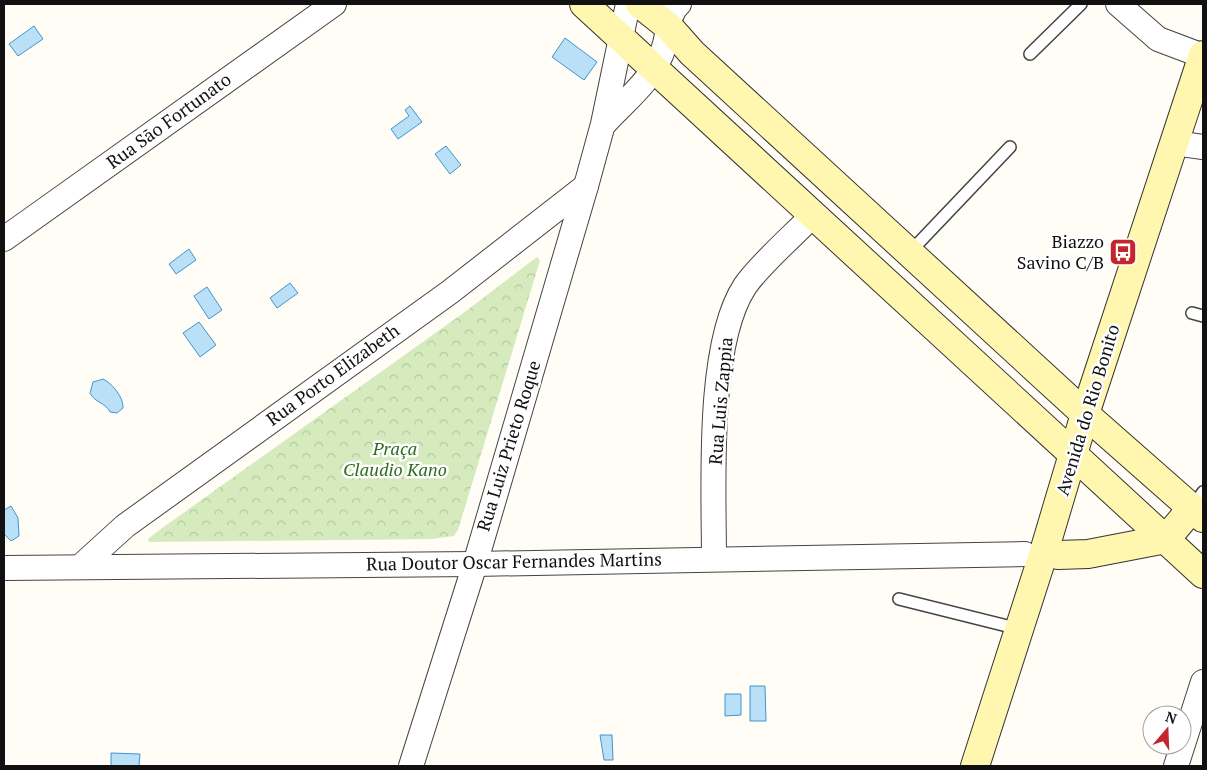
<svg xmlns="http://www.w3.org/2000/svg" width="1207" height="770" viewBox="0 0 1207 770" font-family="'PT Serif',serif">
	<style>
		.park { fill: url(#park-crowns) }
		.water { fill: #b9e0f7; stroke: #3f96cf }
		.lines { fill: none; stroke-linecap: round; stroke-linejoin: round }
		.lane-casing { stroke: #444; stroke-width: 14 }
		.street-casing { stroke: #444; stroke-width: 26 }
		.secondary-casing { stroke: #333; stroke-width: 30 }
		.lane { stroke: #fff; stroke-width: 11 }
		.street { stroke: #fff; stroke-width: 24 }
		.secondary { stroke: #fff6b0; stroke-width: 28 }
		.labels { text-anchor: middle; stroke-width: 5; stroke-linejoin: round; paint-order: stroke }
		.street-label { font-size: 18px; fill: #111; stroke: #fff }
		.poi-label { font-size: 18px; fill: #111; stroke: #fff; text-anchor: end }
		.park-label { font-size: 18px; font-style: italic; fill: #2f6b1f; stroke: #fff }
	</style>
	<defs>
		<pattern id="park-crowns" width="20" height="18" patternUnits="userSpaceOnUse" patternTransform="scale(1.25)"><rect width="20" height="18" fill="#d5ebbd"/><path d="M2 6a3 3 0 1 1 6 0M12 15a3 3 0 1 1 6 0" fill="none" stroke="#b6c8a1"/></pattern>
	</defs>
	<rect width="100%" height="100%" fill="#fffdf5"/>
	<polygon class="park" points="537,257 540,260 538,267 458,530 454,536 432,539 149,542 148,539 158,531 462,314"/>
	<g class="water">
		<polygon points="34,26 43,39 18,56 9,44"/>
		<polygon points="565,38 597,62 584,80 552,57"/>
		<polygon points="410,106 422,122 398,139 391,129 409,116 405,110"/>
		<polygon points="446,146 461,165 450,174 435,154"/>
		<polygon points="189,249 196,260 176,274 169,264"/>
		<polygon points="290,283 298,293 277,308 270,298"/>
		<polygon points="207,287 222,310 209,319 194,296"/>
		<polygon points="199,322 216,345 200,357 183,333"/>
		<path d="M103 379C112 383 124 398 123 408L117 413 110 412C105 402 95 403 90 393L93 382Z"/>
		<polygon points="11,506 18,518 19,536 11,541 4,534 4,510"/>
		<polygon points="750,686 765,686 766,721 750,721"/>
		<polygon points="725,694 741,694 741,715 725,716"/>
		<polygon points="600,735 612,735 613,760 604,760"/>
		<polygon points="111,753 140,754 139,766 111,766"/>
	</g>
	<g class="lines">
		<g class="lane-casing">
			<g id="lane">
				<polyline points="1030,54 1081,4"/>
				<polyline points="910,252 1010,147"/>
				<polyline points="1192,313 1203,316"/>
				<polyline points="1192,508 1203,492"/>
				<polyline points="899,599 1019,629"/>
			</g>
		</g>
		<g class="street-casing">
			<g id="street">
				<polyline points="1118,4 1158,39 1203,56"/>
				<path d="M604 124C625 101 655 78 664 47 669 33 667 14 679 4"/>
				<polyline points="1174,143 1203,147"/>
				<polyline points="4,239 334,4"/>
				<path d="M714 559C714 488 706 345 745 286 760 264 794 235 813 215"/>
				<polyline points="81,566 125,526 450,292 586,186"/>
				<polyline points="4,568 475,564 1025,554"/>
				<polyline points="411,766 475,564 586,186 603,124 628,4"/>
				<polyline points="1176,766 1203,682"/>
			</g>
		</g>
		<g class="secondary-casing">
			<g id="secondary">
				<polyline points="584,4 1203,574"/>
				<polyline points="640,4 669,27 692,53 1085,414 1203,518"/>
				<polyline points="1058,555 1088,554 1166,539 1192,508"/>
				<polyline points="975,766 1043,555 1085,414 1203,55"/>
			</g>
		</g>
		<use href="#lane" class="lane"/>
		<use href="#street" class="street"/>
		<use href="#secondary" class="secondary"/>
	</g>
	<defs>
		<g id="bus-square" transform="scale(1.4375)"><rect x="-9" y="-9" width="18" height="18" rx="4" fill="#c4262e" stroke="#fff"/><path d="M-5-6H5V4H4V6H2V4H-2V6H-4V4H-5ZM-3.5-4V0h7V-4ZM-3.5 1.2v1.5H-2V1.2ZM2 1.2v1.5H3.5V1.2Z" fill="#fff"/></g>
	</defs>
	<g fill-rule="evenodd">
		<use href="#bus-square" x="1123" y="252"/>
	</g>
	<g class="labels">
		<g class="street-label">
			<text transform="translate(169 121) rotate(-36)" y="6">Rua São Fortunato</text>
			<text transform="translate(333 375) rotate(-36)" y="6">Rua Porto Elizabeth</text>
			<text transform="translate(721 401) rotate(-85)" y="6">Rua Luis Zappia</text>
			<text transform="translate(1088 410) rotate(-73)" y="6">Avenida do Rio Bonito</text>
			<text transform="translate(509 446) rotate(-73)" y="6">Rua Luiz Prieto Roque</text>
			<text transform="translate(514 562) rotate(-1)" y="6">Rua Doutor Oscar Fernandes Martins</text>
		</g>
		<g class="poi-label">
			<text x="1104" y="248">Biazzo<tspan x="1104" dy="21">Savino C/B</tspan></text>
		</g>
		<g class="park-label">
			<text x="395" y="455">Praça<tspan x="395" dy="21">Claudio Kano</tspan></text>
		</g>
	</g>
	<rect width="1207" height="770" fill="none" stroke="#111111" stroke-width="10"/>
	<g transform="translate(1167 730) rotate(19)"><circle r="24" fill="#ffffff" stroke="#a0a0a0"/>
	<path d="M0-4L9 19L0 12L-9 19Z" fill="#c4262e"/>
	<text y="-8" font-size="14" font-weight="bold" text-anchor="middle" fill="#111111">N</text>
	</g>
</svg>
